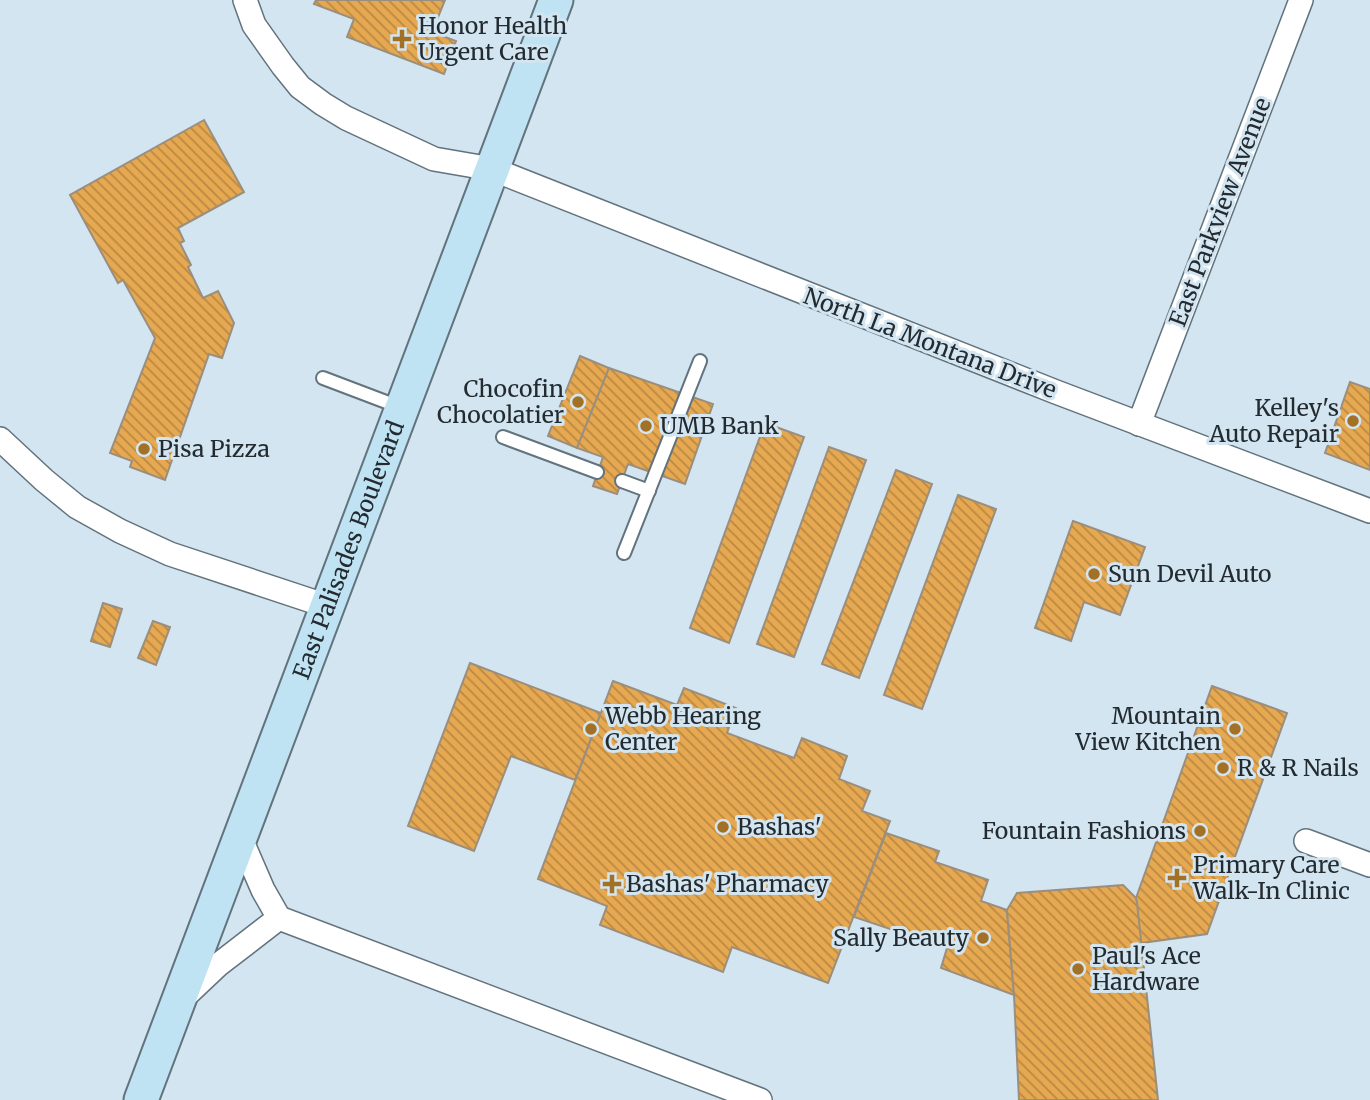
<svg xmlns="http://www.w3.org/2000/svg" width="1370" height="1100" viewBox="0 0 1370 1100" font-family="Merriweather,serif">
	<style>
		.building { fill: url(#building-back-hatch); stroke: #9a8e7f; stroke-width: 2 }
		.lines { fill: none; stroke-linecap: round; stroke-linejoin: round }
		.lane-casing { stroke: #62737d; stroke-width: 16 }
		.street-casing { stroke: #62737d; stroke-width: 26 }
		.secondary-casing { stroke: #62737d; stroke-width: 37 }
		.lane { stroke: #fff; stroke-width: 12 }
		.street { stroke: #fff; stroke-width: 23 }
		.secondary { stroke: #c0e3f4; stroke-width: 33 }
		.poi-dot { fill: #a27126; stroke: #d2e5f0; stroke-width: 2.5 }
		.labels { text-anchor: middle; stroke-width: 6; stroke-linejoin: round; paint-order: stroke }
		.poi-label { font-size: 23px; fill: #242b30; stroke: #d2e5f0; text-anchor: start }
		.street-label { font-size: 23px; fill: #242b30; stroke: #d2e5f0 }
	</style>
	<defs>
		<pattern id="building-back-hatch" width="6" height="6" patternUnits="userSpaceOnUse" patternTransform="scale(1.75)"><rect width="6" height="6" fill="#e6a850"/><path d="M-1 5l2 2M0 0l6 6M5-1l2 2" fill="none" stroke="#ba8943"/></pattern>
	</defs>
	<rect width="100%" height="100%" fill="#d2e5f0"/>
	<g class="building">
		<polygon points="316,0 445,0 432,32 456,41 444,74 347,37 354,19 314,4"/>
		<polygon points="204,120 244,192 178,228 184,241 180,243 191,265 188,267 203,298 218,291 234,323 222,358 209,354 165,480 130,467 132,461 110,453 155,338 123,280 118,283 70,195"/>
		<polygon points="580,356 609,368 577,448 548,436"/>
		<polygon points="609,368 713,404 685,484 628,464 617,494 593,486 603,457 577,448"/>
		<polygon points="1350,382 1370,389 1370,470 1325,453"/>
		<polygon points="765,423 804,437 729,643 690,628"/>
		<polygon points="829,447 866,460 794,657 757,644"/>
		<polygon points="896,470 932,484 859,678 822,664"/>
		<polygon points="958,495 996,509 922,709 884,695"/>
		<polygon points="1073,521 1145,547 1120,615 1084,602 1071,641 1035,628"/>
		<polygon points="103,603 122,609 110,647 91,641"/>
		<polygon points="153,621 170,627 156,665 138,658"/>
		<polygon points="470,663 601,713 575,780 511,756 474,851 408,826"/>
		<polygon points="613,681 677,705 684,688 736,708 727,733 794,758 802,738 847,756 839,779 870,791 862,811 890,821 828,983 732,947 723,972 600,925 607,906 538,879"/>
		<polygon points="1212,686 1287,713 1207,934 1141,943 1136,898"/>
		<polygon points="886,833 939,851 935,862 988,880 981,901 1007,910 1014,995 941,968 947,948 854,917"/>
		<polygon points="1123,885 1136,898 1137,903 1158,1100 1019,1100 1014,995 1007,910 1017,893"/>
	</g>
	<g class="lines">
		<g class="lane-casing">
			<g id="lane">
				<polyline points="323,378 402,408"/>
				<polyline points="503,437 597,472"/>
				<polyline points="622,481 649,491"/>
				<polyline points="624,553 700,361"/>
			</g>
		</g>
		<g class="street-casing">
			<g id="street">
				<polyline points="245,0 254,25 283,66 300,87 323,104 346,118 434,159 492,169 1056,392 1370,511"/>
				<polyline points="1139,424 1301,0"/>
				<polyline points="0,439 44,480 77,507 120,531 170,554 327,606"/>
				<polyline points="240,837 263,890 279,918 760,1100"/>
				<polyline points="1306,841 1370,865"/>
				<polyline points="182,999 218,965 279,918"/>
			</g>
		</g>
		<g class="secondary-casing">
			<g id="secondary">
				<path id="s1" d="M141 1100 556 0"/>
			</g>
		</g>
		<use href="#lane" class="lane"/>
		<use href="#street" class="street"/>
		<use href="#secondary" class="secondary"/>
	</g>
	<g class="poi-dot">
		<path d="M398.5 28.5h7v7h7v7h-7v7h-7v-7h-7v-7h7z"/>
		<circle cx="578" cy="402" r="7"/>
		<circle cx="1353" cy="421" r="7"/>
		<circle cx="646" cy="426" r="7"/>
		<circle cx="144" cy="449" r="7"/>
		<circle cx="1094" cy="574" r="7"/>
		<circle cx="591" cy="729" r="7"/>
		<circle cx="1235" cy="729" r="7"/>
		<circle cx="1223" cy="768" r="7"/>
		<circle cx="723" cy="827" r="7"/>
		<circle cx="1200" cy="831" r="7"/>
		<path d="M1173.5 867.5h7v7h7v7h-7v7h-7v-7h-7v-7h7z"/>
		<path d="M608.5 873.5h7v7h7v7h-7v7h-7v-7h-7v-7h7z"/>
		<circle cx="983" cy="938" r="7"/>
		<circle cx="1078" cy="969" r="7"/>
	</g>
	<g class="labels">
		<g class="poi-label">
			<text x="418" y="34">Honor Health<tspan x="418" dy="26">Urgent Care</tspan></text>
			<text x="564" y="397" text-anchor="end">Chocofin<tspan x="564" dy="26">Chocolatier</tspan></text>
			<text x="1339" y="416" text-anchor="end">Kelley's<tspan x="1339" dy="26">Auto Repair</tspan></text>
			<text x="660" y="434">UMB Bank</text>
			<text x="158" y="457">Pisa Pizza</text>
			<text x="1108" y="582">Sun Devil Auto</text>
			<text x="605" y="724">Webb Hearing<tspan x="605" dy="26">Center</tspan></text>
			<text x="1221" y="724" text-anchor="end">Mountain<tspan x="1221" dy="26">View Kitchen</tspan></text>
			<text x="1237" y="776">R &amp; R Nails</text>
			<text x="737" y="835">Bashas'</text>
			<text x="1186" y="839" text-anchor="end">Fountain Fashions</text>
			<text x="1193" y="873">Primary Care<tspan x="1193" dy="26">Walk-In Clinic</tspan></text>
			<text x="626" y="892">Bashas' Pharmacy</text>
			<text x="969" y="946" text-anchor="end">Sally Beauty</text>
			<text x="1092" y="964">Paul's Ace<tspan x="1092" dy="26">Hardware</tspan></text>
		</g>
		<g class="street-label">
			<text transform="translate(1220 212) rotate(-69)" y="8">East Parkview Avenue</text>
			<text transform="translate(930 343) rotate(21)" y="8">North La Montana Drive</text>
			<text dy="8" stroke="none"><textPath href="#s1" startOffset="588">East Palisades Boulevard</textPath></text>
		</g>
	</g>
</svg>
